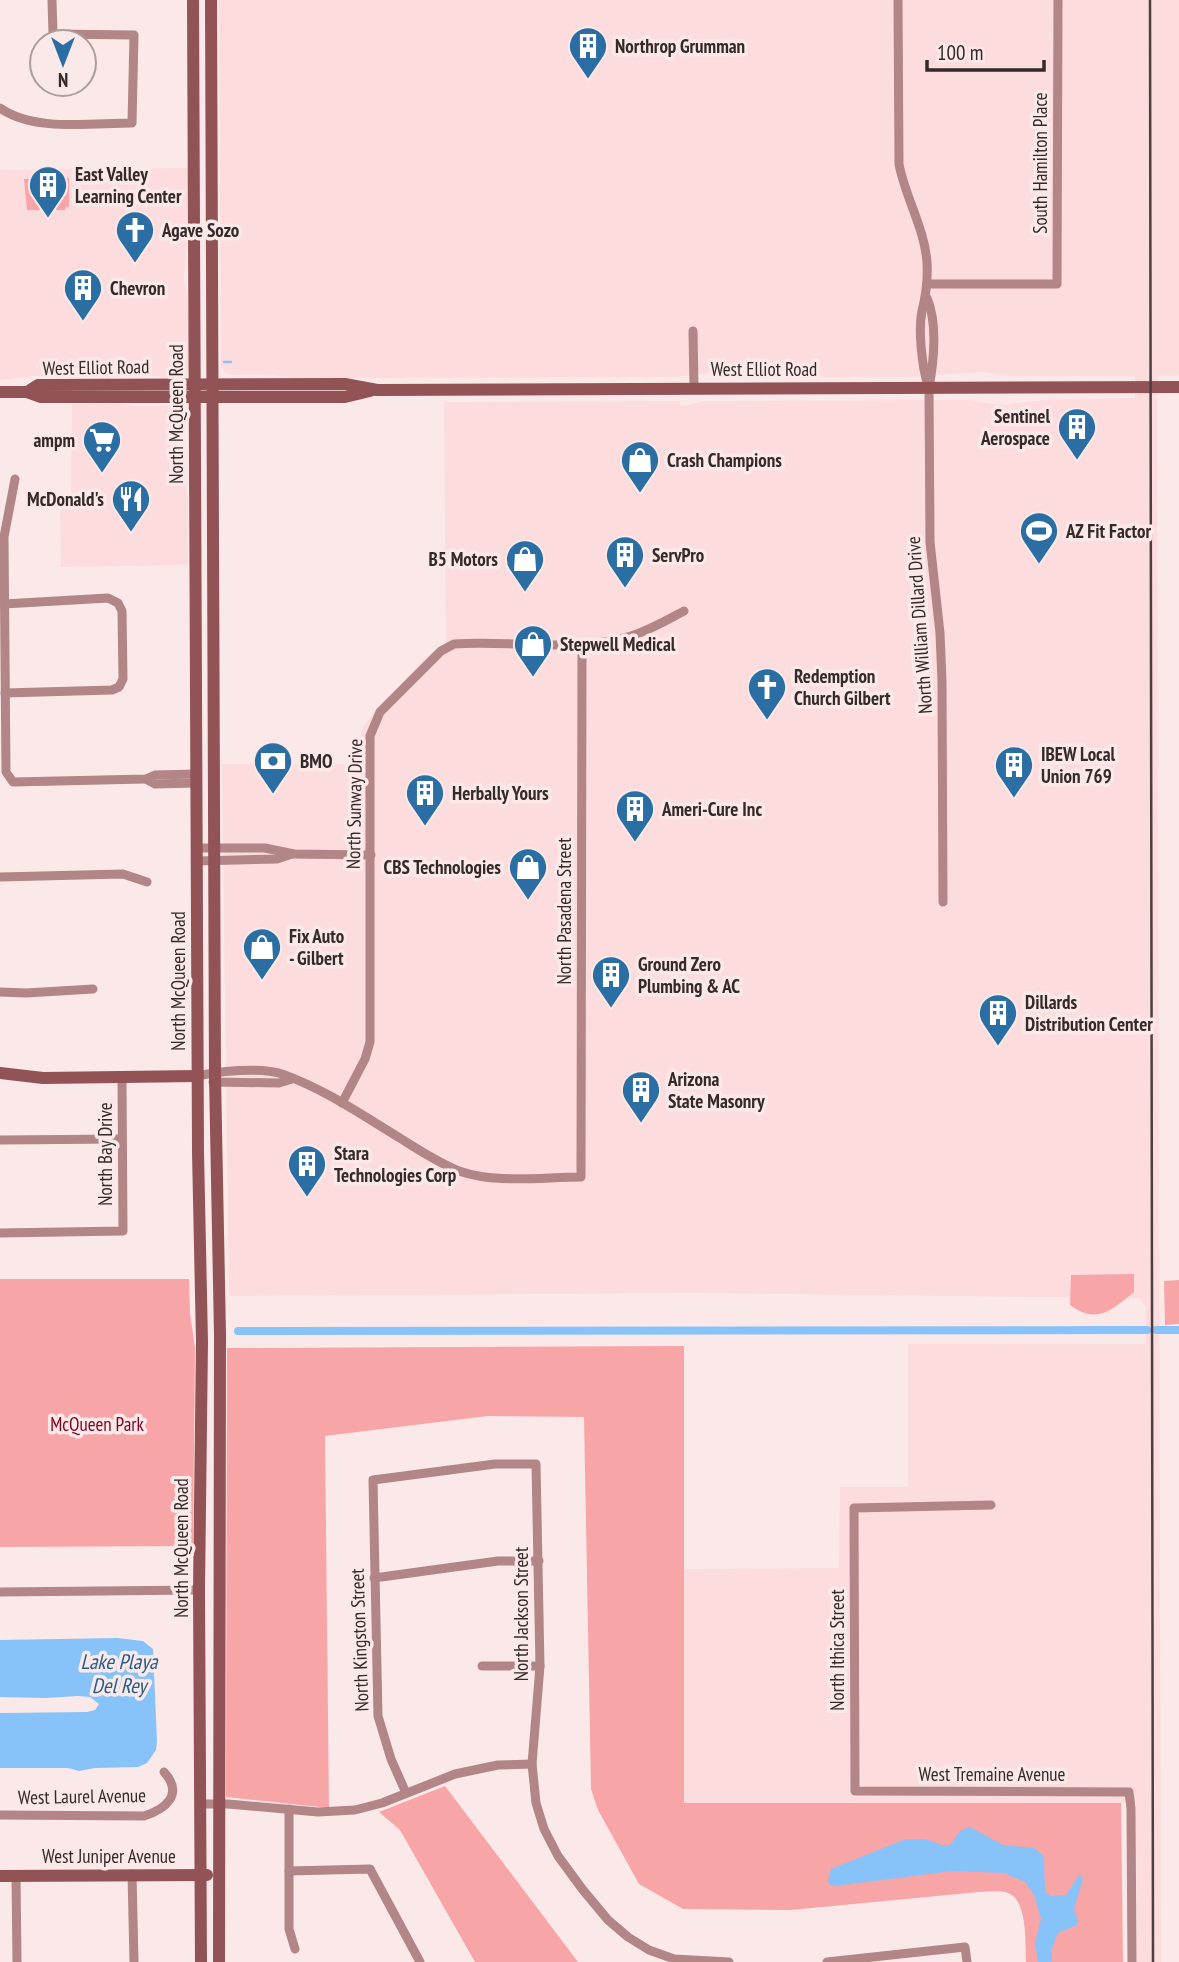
<svg xmlns="http://www.w3.org/2000/svg" width="1179" height="1962" viewBox="0 0 1179 1962" font-family="'PT Sans Narrow',sans-serif">
	<style>
		.built { fill: #fcdcdc }
		.green { fill: #f7a5a7 }
		.water { fill: #87c3f8 }
		.lines { fill: none; stroke-linecap: round; stroke-linejoin: round }
		.stream { stroke: #87c3f8; stroke-width: 2.5 }
		.canal { stroke: #87c3f8; stroke-width: 8 }
		.street { stroke: #b28586; stroke-width: 9 }
		.secondary { stroke: #915355; stroke-width: 12 }
		.rail { stroke: #4b3f3f; stroke-width: 2.5 }
		.labels { text-anchor: middle; stroke-width: 7; stroke-linejoin: round; paint-order: stroke }
		.poi-label { font-size: 19px; font-weight: bold; fill: #352929; stroke: #fbe9e9; text-anchor: start }
		.street-label { font-size: 19px; fill: #352929; stroke: #fbe9e9 }
		.park-label { font-size: 19px; fill: #7f0020; stroke: #fbe9e9 }
		.water-label { font-size: 21px; font-style: italic; fill: #265c88; stroke: #fbe9e9 }
	</style>
	<rect width="100%" height="100%" fill="#fbe9e9"/>
	<g class="built">
		<polygon points="219,0 1179,0 1179,375 1158,376 1157,398 1161,1962 1137,1962 1136,1803 684,1803 683,1569 839,1568 840,1487 908,1487 908,1344 1146,1344 1146,1308 1140,1298 688,1293 229,1296 222,764 361,764 361,735 365,724 425,658 446,643 444,402 680,401 680,407 706,401 968,400 1000,405 1046,400 1135,398 1135,376 1010,376 982,372 907,377 774,377 750,373 710,373 673,377 295,378 273,375 232,375 225,373 221,365"/>
		<polygon points="188,168 188,235 184,278 188,300 189,369 186,376 181,379 149,375 129,375 104,379 64,375 34,376 0,380 0,169 2,170"/>
		<polygon points="114,403 137,406 179,406 188,413 184,435 184,476 188,500 188,565 61,567 60,501 71,500 72,404"/>
	</g>
	<g class="green">
		<polygon points="69,178 69,207 66,207 65,210 27,210 24,179"/>
		<path d="M1134 1274V1292C1112 1310 1097 1325 1070 1305L1071 1275Z"/>
		<polygon points="0,1279 189,1279 190,1313 195,1348 193,1546 0,1547"/>
		<polygon points="1179,1280 1179,1324 1165,1325 1164,1281"/>
		<path d="M684 1346V1803H1121L1123 1962H1026C1025 1944 1028 1900 1008 1893 999 1890 988 1892 979 1892L791 1910 683 1909 639 1884 598 1810 591 1789 584 1417 488 1416 325 1436 329 1808 226 1797 227 1348Z"/>
		<polygon points="445,1786 578,1962 475,1962 400,1830 379,1812"/>
	</g>
	<g class="water">
		<polygon points="117,1638 143,1641 153,1649 157,1741 156,1750 147,1763 138,1767 95,1768 79,1771 68,1768 0,1768 0,1713 87,1712 95,1710 99,1704 90,1697 78,1696 46,1698 0,1697 0,1640"/>
		<polygon points="970,1827 1003,1845 1034,1848 1044,1856 1045,1892 1051,1896 1066,1895 1079,1875 1083,1878 1074,1909 1078,1921 1077,1925 1058,1933 1051,1951 1052,1962 1038,1962 1035,1943 1041,1919 1034,1895 1025,1882 1004,1873 952,1871 835,1886 830,1885 828,1881 831,1869 906,1839 925,1839 942,1845 950,1845 961,1830"/>
	</g>
	<g class="lines">
		<polyline class="stream" points="224,362 231,362"/>
		<g class="canal">
			<polyline points="1156,1330 1179,1330"/>
			<polyline points="238,1331 1147,1330"/>
		</g>
		<g class="street">
			<path d="M898 0 899 164C905 197 925 229 927 263 928 280 926 295 922 311 918 331 922 366 928 386"/>
			<path d="M0 108C34 132 91 123 132 123L134 35 53 34 52 0"/>
			<polyline points="927,284 1057,284 1058,0"/>
			<path d="M927 298C938 324 934 360 929 388L930 542 940 633 942 681 943 902"/>
			<polyline points="693,331 694,388"/>
			<polyline points="15,479 4,537 6,772 13,782 146,779 155,775 196,774"/>
			<polyline points="4,604 108,598 118,603 122,611 123,679 119,687 112,690 5,693"/>
			<polyline points="146,779 155,784 196,783"/>
			<polyline points="196,848 265,848 294,854 371,855"/>
			<polyline points="197,861 277,859 292,854"/>
			<polyline points="0,877 123,874 147,882"/>
			<polyline points="0,992 26,993 93,989"/>
			<path d="M198 1076C219 1071 261 1067 282 1074 325 1089 365 1117 403 1140 422 1152 439 1163 459 1171 496 1184 542 1177 581 1177L582 644"/>
			<polyline points="213,1082 279,1083 292,1079"/>
			<path d="M342 1103 365 1059 370 1042V736L380 712 441 651 454 644C511 640 574 653 631 636 650 630 667 620 684 611"/>
			<polyline points="0,1140 122,1139"/>
			<polyline points="0,1233 123,1231 122,1077"/>
			<polyline points="991,1505 854,1508 855,1791 1129,1792 1131,1808 1132,1962"/>
			<polyline points="374,1578 498,1561 539,1561"/>
			<polyline points="0,1592 199,1590"/>
			<polyline points="482,1666 540,1666"/>
			<polyline points="406,1793 391,1759 378,1716 373,1480 495,1464 536,1464 540,1666 532,1764 536,1803 544,1829 558,1856 583,1890 608,1920 628,1937 649,1950 674,1959 729,1962"/>
			<polyline points="200,1804 228,1804 318,1812 355,1810 382,1803 455,1774 498,1765 532,1764"/>
			<polyline points="289,1809 289,1929 295,1949"/>
			<path d="M0 1815 144 1816C166 1809 184 1794 164 1772"/>
			<polyline points="289,1871 370,1869 420,1962"/>
			<polyline points="132,1874 134,1962"/>
			<polyline points="16,1875 17,1962"/>
			<polyline points="827,1962 965,1947 967,1962"/>
		</g>
		<g class="secondary">
			<polyline points="193,0 198,1152 202,1342 199,1590 201,1962"/>
			<polyline points="211,0 215,1076 220,1335 219,1962"/>
			<polyline points="0,392 27,392 41,397 345,397 370,391"/>
			<polyline points="27,392 38,385 345,384 377,390 1179,387"/>
			<polyline points="0,1073 43,1078 198,1076"/>
			<polyline points="0,1876 207,1875"/>
		</g>
		<polyline class="rail" points="1150,0 1153,1962"/>
	</g>
	<defs>
		<g id="building-pin" transform="scale(2.0125)"><path d="M0 17L-7.5 6A9.5 9.5 0 1 1 7.5 6Z" fill="#2b6ea4" stroke="#fbe9e9"/><path d="M-4-6H4V6H1V3H-1V6H-4ZM-2.5-4.3h1.7v1.8h-1.7ZM.8-4.3h1.7v1.8H.8ZM-2.5-1h1.7V.8h-1.7ZM.8-1h1.7V.8H.8Z" fill="#fff"/></g>
		<g id="church-pin" transform="scale(2.0125)"><path d="M0 17L-7.5 6A9.5 9.5 0 1 1 7.5 6Z" fill="#2b6ea4" stroke="#fbe9e9"/><path d="M-1.2-6h2.4v3.5h3.3v2.4h-3.3V6h-2.4V-.1h-3.3v-2.4h3.3Z" fill="#fff"/></g>
		<g id="supermarket-pin" transform="scale(2.0125)"><path d="M0 17L-7.5 6A9.5 9.5 0 1 1 7.5 6Z" fill="#2b6ea4" stroke="#fbe9e9"/><path d="M-6-5.5h2.5l.6 2H6L4.5 2H-2.5L-4.4-4H-6ZM-1.5 3.2a1.3 1.3 0 1 0 .1 0ZM3 3.2a1.3 1.3 0 1 0 .1 0Z" fill="#fff"/></g>
		<g id="shop-pin" transform="scale(2.0125)"><path d="M0 17L-7.5 6A9.5 9.5 0 1 1 7.5 6Z" fill="#2b6ea4" stroke="#fbe9e9"/><path d="M-5-2.5h2.3a2.7 3.5 0 0 1 5.4 0H5L5.5 6h-11ZM-1.5-2.5h3a1.5 2.3 0 0 0-3 0Z" fill="#fff"/></g>
		<g id="restaurant-pin" transform="scale(2.0125)"><path d="M0 17L-7.5 6A9.5 9.5 0 1 1 7.5 6Z" fill="#2b6ea4" stroke="#fbe9e9"/><path d="M-5-6h1v4h1v-4h1v4h1v-4h1v5L-1.5 .5V6h-2V.5L-5-1ZM5-6V6H3V1.5H1.5Q1.5-4 5-6Z" fill="#fff"/></g>
		<g id="stadium-pin" transform="scale(2.0125)"><path d="M0 17L-7.5 6A9.5 9.5 0 1 1 7.5 6Z" fill="#2b6ea4" stroke="#fbe9e9"/><path d="M0-5a6.5 5 0 1 0 0 10a6.5 5 0 1 0 0-10ZM-3.5-1.8h7v3.6h-7Z" fill="#fff"/></g>
		<g id="bank-pin" transform="scale(2.0125)"><path d="M0 17L-7.5 6A9.5 9.5 0 1 1 7.5 6Z" fill="#2b6ea4" stroke="#fbe9e9"/><path d="M-6-4H6V4H-6ZM0-2.3a2.3 2.3 0 1 0 0 4.6a2.3 2.3 0 1 0 0-4.6Z" fill="#fff"/></g>
	</defs>
	<g fill-rule="evenodd">
		<use href="#building-pin" x="588" y="46"/>
		<use href="#building-pin" x="48" y="185"/>
		<use href="#church-pin" x="135" y="230"/>
		<use href="#building-pin" x="83" y="288"/>
		<use href="#building-pin" x="1077" y="427"/>
		<use href="#supermarket-pin" x="102" y="440"/>
		<use href="#shop-pin" x="640" y="460"/>
		<use href="#restaurant-pin" x="131" y="499"/>
		<use href="#stadium-pin" x="1039" y="531"/>
		<use href="#building-pin" x="625" y="555"/>
		<use href="#shop-pin" x="525" y="559"/>
		<use href="#shop-pin" x="533" y="644"/>
		<use href="#church-pin" x="767" y="687"/>
		<use href="#bank-pin" x="273" y="761"/>
		<use href="#building-pin" x="1014" y="765"/>
		<use href="#building-pin" x="425" y="793"/>
		<use href="#building-pin" x="635" y="809"/>
		<use href="#shop-pin" x="528" y="867"/>
		<use href="#shop-pin" x="262" y="947"/>
		<use href="#building-pin" x="611" y="975"/>
		<use href="#building-pin" x="998" y="1013"/>
		<use href="#building-pin" x="641" y="1090"/>
		<use href="#building-pin" x="307" y="1164"/>
	</g>
	<g class="labels">
		<g class="poi-label">
			<text x="615" y="53">Northrop Grumman</text>
			<text x="75" y="181">East Valley<tspan x="75" dy="22">Learning Center</tspan></text>
			<text x="162" y="237">Agave Sozo</text>
			<text x="110" y="295">Chevron</text>
			<text x="1050" y="423" text-anchor="end">Sentinel<tspan x="1050" dy="22">Aerospace</tspan></text>
			<text x="75" y="447" text-anchor="end">ampm</text>
			<text x="667" y="467">Crash Champions</text>
			<text x="104" y="506" text-anchor="end">McDonald's</text>
			<text x="1066" y="538">AZ Fit Factor</text>
			<text x="652" y="562">ServPro</text>
			<text x="498" y="566" text-anchor="end">B5 Motors</text>
			<text x="560" y="651">Stepwell Medical</text>
			<text x="794" y="683">Redemption<tspan x="794" dy="22">Church Gilbert</tspan></text>
			<text x="1041" y="761">IBEW Local<tspan x="1041" dy="22">Union 769</tspan></text>
			<text x="300" y="768">BMO</text>
			<text x="452" y="800">Herbally Yours</text>
			<text x="662" y="816">Ameri-Cure Inc</text>
			<text x="501" y="874" text-anchor="end">CBS Technologies</text>
			<text x="289" y="943">Fix Auto<tspan x="289" dy="22">- Gilbert</tspan></text>
			<text x="638" y="971">Ground Zero<tspan x="638" dy="22">Plumbing &amp; AC</tspan></text>
			<text x="1025" y="1009">Dillards<tspan x="1025" dy="22">Distribution Center</tspan></text>
			<text x="668" y="1086">Arizona<tspan x="668" dy="22">State Masonry</tspan></text>
			<text x="334" y="1160">Stara<tspan x="334" dy="22">Technologies Corp</tspan></text>
		</g>
		<g class="street-label">
			<text transform="translate(1040 163) rotate(-90)" y="7">South Hamilton Place</text>
			<text transform="translate(96 367) rotate(-1)" y="7">West Elliot Road</text>
			<text x="764" y="376">West Elliot Road</text>
			<text transform="translate(176 414) rotate(-90)" y="7">North McQueen Road</text>
			<text transform="translate(919 625) rotate(-94)" y="7">North William Dillard Drive</text>
			<text transform="translate(354 804) rotate(-89)" y="7">North Sunway Drive</text>
			<text transform="translate(564 911) rotate(-90)" y="7">North Pasadena Street</text>
			<text transform="translate(178 981) rotate(-90)" y="7">North McQueen Road</text>
			<text transform="translate(105 1154) rotate(-90)" y="7">North Bay Drive</text>
			<text transform="translate(181 1548) rotate(-90)" y="7">North McQueen Road</text>
			<text transform="translate(521 1614) rotate(-90)" y="7">North Jackson Street</text>
			<text transform="translate(359 1640) rotate(-92)" y="7">North Kingston Street</text>
			<text transform="translate(837 1650) rotate(-90)" y="7">North Ithica Street</text>
			<text x="992" y="1781">West Tremaine Avenue</text>
			<text transform="translate(82 1796) rotate(-1)" y="7">West Laurel Avenue</text>
			<text x="109" y="1863">West Juniper Avenue</text>
		</g>
		<g class="park-label">
			<text x="97" y="1431">McQueen Park</text>
		</g>
		<g class="water-label">
			<text x="119" y="1669">Lake Playa<tspan x="119" dy="24">Del Rey</tspan></text>
		</g>
	</g>
	<g transform="translate(63 63) rotate(180)"><circle r="33" fill="#fbe9e9" stroke="#ac9c9c" stroke-width="2"/>
	<path d="M0-5L12 26L0 18L-12 26Z" fill="#2b6ea4"/>
	<text y="-10" font-size="19" font-weight="bold" text-anchor="middle" fill="#352929">N</text>
	</g>
	<path d="M927 60v10h117v-10" fill="none" stroke="#352929" stroke-width="3.5"/>
	<text x="937" y="60" font-size="21" fill="#352929" stroke="#fbe9e9" stroke-width="5" paint-order="stroke">100 m</text>
</svg>
